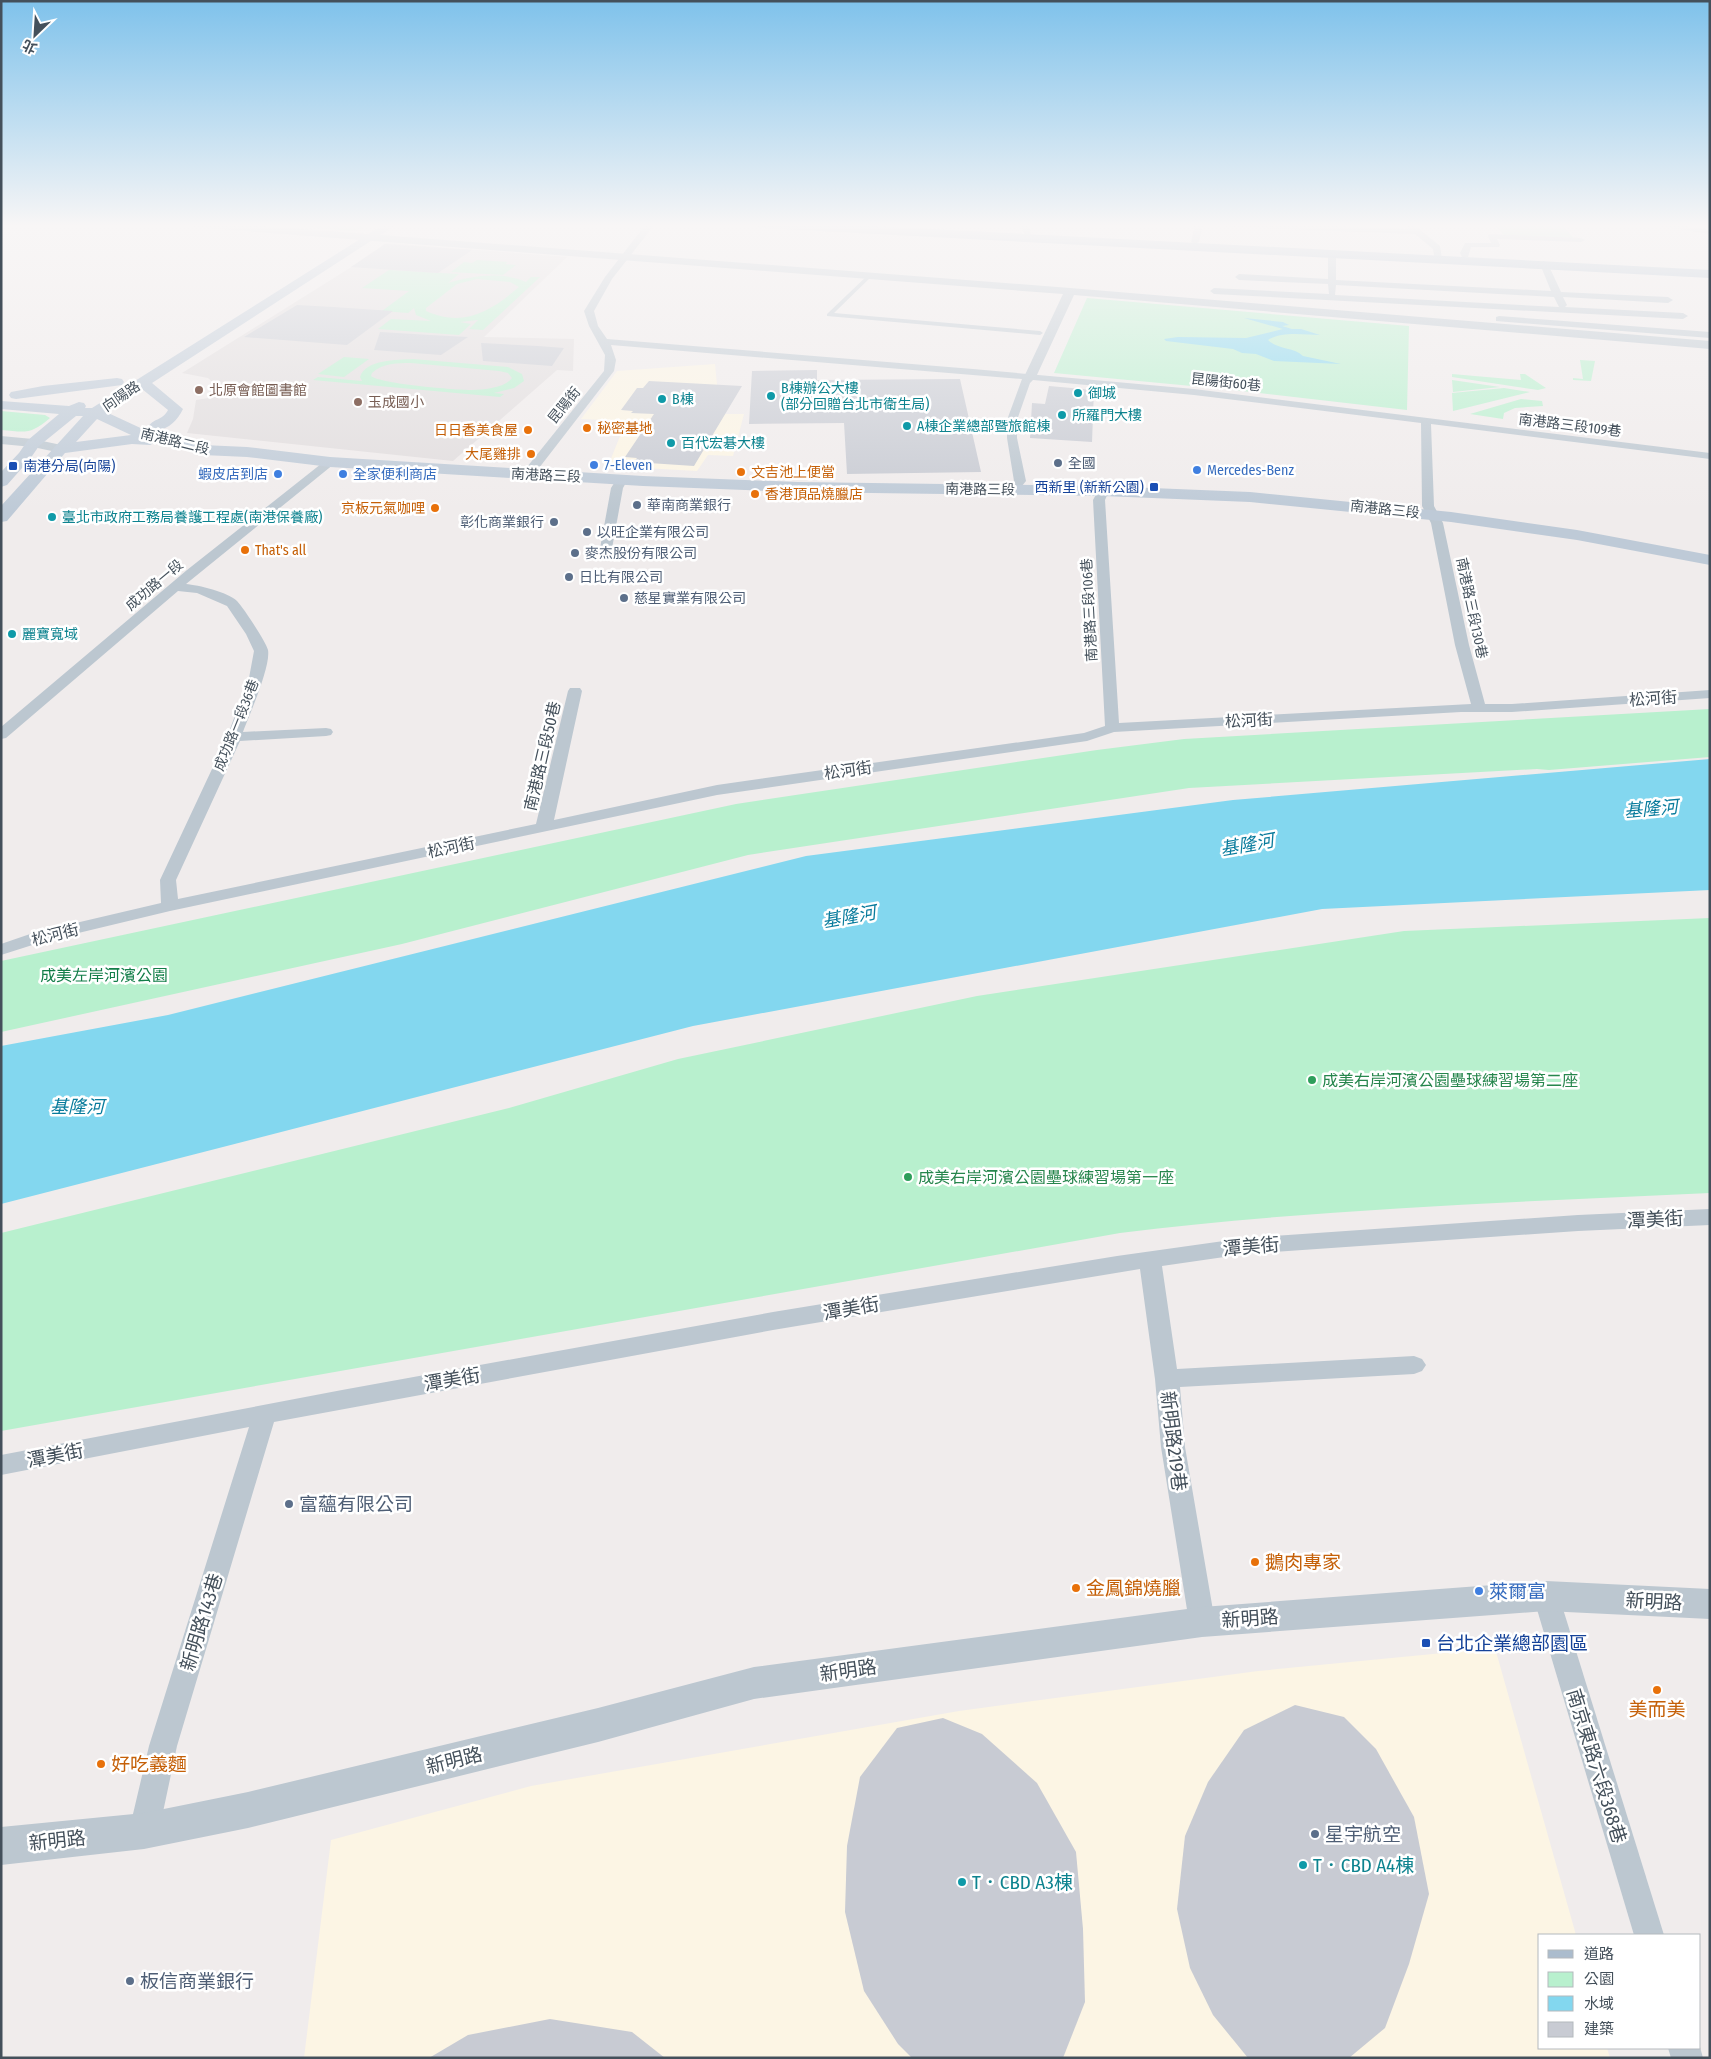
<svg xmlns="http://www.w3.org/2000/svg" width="1711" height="2059" viewBox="0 0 1711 2059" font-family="'Fira Sans Condensed','Noto Sans TC',sans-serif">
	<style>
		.commercial { fill: #fcf5e4 }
		.education { fill: #e1ddde }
		.green { fill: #b8f0ce; fill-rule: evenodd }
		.water { fill: #83d7ef }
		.building { fill: #c8cbd3 }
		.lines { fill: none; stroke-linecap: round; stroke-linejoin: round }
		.pedestrian { fill: #bcc7d0; fill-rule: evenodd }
		.minor { fill: #bcc7d0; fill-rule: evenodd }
		.tertiary { fill: #bcc7d0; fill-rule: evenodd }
		.secondary { fill: #becad7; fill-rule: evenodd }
		.primary { fill: #abbccd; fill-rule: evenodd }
		.education-dot { fill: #8d6e63; stroke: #fff; stroke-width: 2 }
		.culture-dot { fill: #0f9aa8; stroke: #fff; stroke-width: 2 }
		.food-dot { fill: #e8710a; stroke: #fff; stroke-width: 2 }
		.service-dot { fill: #5c6f8a; stroke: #fff; stroke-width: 2 }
		.shop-dot { fill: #3f7fe0; stroke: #fff; stroke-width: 2 }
		.transit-dot { fill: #1a4fb4; stroke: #fff; stroke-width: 2 }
		.leisure-dot { fill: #2e9e5b; stroke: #fff; stroke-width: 2 }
		.labels { text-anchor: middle; stroke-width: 5; stroke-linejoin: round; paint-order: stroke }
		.far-street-label { font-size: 14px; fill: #44505b; stroke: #fff }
		.far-culture-label { font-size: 14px; fill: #0d838f; stroke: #fff; text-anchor: start }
		.far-education-label { font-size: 14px; fill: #785e54; stroke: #fff; text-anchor: start }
		.far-food-label { font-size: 14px; fill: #c56008; stroke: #fff; text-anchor: start }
		.far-service-label { font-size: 14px; fill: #4e5e75; stroke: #fff; text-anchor: start }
		.far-shop-label { font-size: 14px; fill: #366cbe; stroke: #fff; text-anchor: start }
		.far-transit-label { font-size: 14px; fill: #164399; stroke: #fff; text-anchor: start }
		.street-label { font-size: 16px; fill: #44505b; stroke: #fff }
		.park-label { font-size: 16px; fill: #137e49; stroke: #fff }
		.leisure-label { font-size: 16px; fill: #27864d; stroke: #fff; text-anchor: start }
		.water-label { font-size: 18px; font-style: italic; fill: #087b9c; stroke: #fff }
		.near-street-label { font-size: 19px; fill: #44505b; stroke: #fff }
		.near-service-label { font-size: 19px; fill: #4e5e75; stroke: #fff; text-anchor: start }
		.near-food-label { font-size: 19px; fill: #c56008; stroke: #fff; text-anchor: start }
		.near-shop-label { font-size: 19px; fill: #366cbe; stroke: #fff; text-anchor: start }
		.near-transit-label { font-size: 19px; fill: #164399; stroke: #fff; text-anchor: start }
		.near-culture-label { font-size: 19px; fill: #0d838f; stroke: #fff; text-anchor: start }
	</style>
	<rect width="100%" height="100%" fill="#f0ecec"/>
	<g class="commercial">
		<polygon points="715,364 720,414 744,414 733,456 708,455 697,471 608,466 626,421 581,419 617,371"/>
		<polygon points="1495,1648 1576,1935 1540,1935 1540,2048 1607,2048 1610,2058 304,2058 331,1840 531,1786 959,1711 1258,1671"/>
	</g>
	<polygon class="education" points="386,243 567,257 484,337 574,339 573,371 557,370 453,461 187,433 193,419 196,400 227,395 208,378 182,373 369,256"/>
	<g class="green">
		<polygon points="272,224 367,224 360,229 351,231"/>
		<polygon points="1494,224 1562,224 1573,238 1504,235"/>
		<polygon points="477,260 508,262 505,264 516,265 503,275 451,272 464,262 472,263"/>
		<path d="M389 270 459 274 448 283C472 276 501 271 526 282L531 277H540L483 330 469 329 478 320 460 322 471 324 459 335 378 329 391 319 431 321 416 315 414 308 408 313 382 311 409 291 362 288ZM477 279 510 282 519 287C491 311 464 328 426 311V308L457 284Z"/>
		<polygon points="1087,298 1409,326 1407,410 1234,390 1054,373"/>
		<polygon points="344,357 369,359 344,377 318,374"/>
		<path d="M413 359 508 367 522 374 524 381 514 388 494 393 504 394 500 397 313 380 318 377 362 381 360 377C366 359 397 360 413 359ZM411 363 499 371 508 373 512 378C505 388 483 390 472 390 456 390 381 384 371 376L372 373C382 363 398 363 411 363Z"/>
		<polygon points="1580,360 1595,361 1591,381 1573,380 1573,378 1583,379"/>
		<polygon points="1452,374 1521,380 1520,374 1525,374 1546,388 1538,390 1452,377"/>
		<polygon points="1452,380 1500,387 1453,392"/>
		<polygon points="1504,388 1530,392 1453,411 1452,393"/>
		<polygon points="1521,399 1542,401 1543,406 1515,408 1504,413 1503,419 1470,414"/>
		<path d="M1 411 45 415 50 418C30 435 26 432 1 430Z"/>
		<polygon points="1710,709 1710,757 1549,770 1537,769 1189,788 748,855 402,944 1,1032 1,961 736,804 1097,750 1184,739"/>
		<path d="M1710 918V1193C1513 1202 1315 1209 1120 1233L1 1431V1233L509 1108 678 1059 977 996 1404 931Z"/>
	</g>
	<g class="water">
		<path d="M1244 318 1283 322 1289 325 1282 326 1292 329H1301L1320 335C1304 335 1282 331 1268 340 1278 350 1294 347 1303 356L1341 364 1274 361 1256 354 1242 353 1233 349 1166 341 1164 339 1178 337 1246 338 1283 329Z"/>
		<polygon points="1710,759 1710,890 1322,909 693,1026 1,1204 1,1046 168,1015 806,856 1233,800"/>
	</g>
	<g class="building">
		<polygon points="385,244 472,250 438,273 351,267"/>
		<polygon points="297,305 333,307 393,311 347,345 244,337"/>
		<polygon points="380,332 430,335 468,337 441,355 374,350"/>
		<polygon points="481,343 538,346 564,348 552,366 483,361"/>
		<polygon points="817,370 817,380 960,379 981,472 847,474 844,423 749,424 752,371"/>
		<polygon points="649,381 742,386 694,466 634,462 637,458 625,457 654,414 631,413 633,411 621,410 637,388 643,388"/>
		<polygon points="1049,386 1094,390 1092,442 1030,438 1032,403 1045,404"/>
		<polygon points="1295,1705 1344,1717 1376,1749 1414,1817 1429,1894 1409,1964 1385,2028 1349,2058 1248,2058 1213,2015 1190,1968 1177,1909 1185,1836 1208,1782 1244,1730"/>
		<polygon points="943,1718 982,1734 1037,1783 1076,1852 1083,1929 1085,2002 1063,2058 912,2058 898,2044 864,1991 845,1912 847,1846 860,1777 897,1728"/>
		<polygon points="550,2019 632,2032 665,2058 429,2058 468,2035"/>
	</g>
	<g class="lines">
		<polygon class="pedestrian" points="869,274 872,276 871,277 834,313 1040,331 1043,333 1040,335 827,316 827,314"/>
		<g class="minor">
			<path d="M646 224H655L612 279 594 311 598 326 607 339 973 369 1194 389 1710 453V459L1431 424 1434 506 1443 523 1469 645 1485 704H1512L1710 690V698L1512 712H1461L1114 732 1087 741 717 795 170 911 45 941 1 955V944L33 933 161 903 160 880 227 737 249 678 254 651 246 634 227 606 197 593 178 591 6 738 1 739V727L187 570 326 460 330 459 336 462 334 464 186 584C198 585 228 592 237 601 243 607 266 642 268 650 271 666 249 716 243 732L326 728 331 729 333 732 331 735 326 736 240 741 176 880 178 899 536 824 568 691 570 688H580L582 691 554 820 717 785 1084 733 1105 726 1093 500 1099 489 1103 488 1109 491 1105 500 1119 723 1471 704 1455 645 1431 523 1422 506 1421 423 1194 395 1033 380 1030 383 1017 420V438L1026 481 1017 492 1013 493 1007 490 1014 481 1007 438V420L1022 379 611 345 616 360 614 371 539 468 531 476H523L521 474 523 472 604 371 605 355 589 326 584 311 605 277Z"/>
			<polygon points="1021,224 1029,224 1031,236 1025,236"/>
			<polygon points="1195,224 1203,224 1199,242 1195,244 1191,242"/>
			<polygon points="1204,224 1283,224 1409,229 1405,224 1413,224 1440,246 1442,259 1435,261 1433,249 1415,234 1208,226"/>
			<polygon points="1647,224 1672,224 1710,230 1710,234"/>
			<polygon points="1489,234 1581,238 1585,240 1581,242 1497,239 1500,245 1499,247 1471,247 1468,257 1462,257 1460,253 1465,243 1491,243 1488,236"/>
			<path d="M1332 251 1336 254V280L1551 291 1540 264 1544 261 1548 264 1561 292 1668 297 1673 300 1668 303 1563 297 1567 305 1565 307 1683 313 1688 316 1683 319 1214 294 1210 291 1214 288 1329 294 1328 284 1239 280 1235 277 1239 274 1328 279V254ZM1336 285 1554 297 1559 307 1335 295Z"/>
			<polygon points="1499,316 1710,332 1710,338 1496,321 1496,317"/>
			<polygon points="622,476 628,479 623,488 611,554 605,558 599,554 611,488 618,477"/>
			<polygon points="1710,1209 1710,1225 1578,1231 1245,1254 1162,1266 1177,1369 1414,1356 1422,1359 1426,1365 1422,1371 1414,1374 1180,1387 1185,1447 1215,1622 1211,1630 1202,1634 1193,1630 1189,1622 1161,1447 1155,1379 1140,1269 773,1330 274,1422 177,1746 159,1831 154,1841 144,1846 134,1841 129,1831 149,1746 249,1427 1,1475 1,1455 342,1390 773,1312 1117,1256 1245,1238 1578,1215"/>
			<polygon points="1546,1584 1555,1588 1559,1596 1664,1935 1634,1935 1533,1596 1537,1588"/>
			<polygon points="1700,2047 1703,2058 1671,2058 1668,2048"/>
		</g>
		<g class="tertiary">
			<polygon points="188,224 238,224 1070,288 1710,341 1710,349 1074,295 1036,377 1030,381 1024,377 1063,294 193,227"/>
			<polygon points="1,436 33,439 66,446 68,449 61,453 33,447 1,444"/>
			<polygon points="1546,1581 1710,1589 1710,1619 1546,1611 1202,1637 754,1699 598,1742 248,1828 144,1849 1,1865 1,1827 144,1813 248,1792 598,1708 754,1667 1202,1607"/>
		</g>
		<g class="secondary">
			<path d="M384 224H397L152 383 183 409C177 421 166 433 151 429L149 426C154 418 162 421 168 410L142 389 106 412 147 431 203 445 247 447 330 457 643 476 798 482 1103 486 1250 492 1451 512 1577 530 1710 555V565L1577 540 1451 522 1250 502 1103 496 798 492 643 486 330 467 247 457 203 455 156 442 150 445 132 444 65 453 7 521 1 522V506L83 416H76L39 446 30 459 7 485 1 487V472L19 453 28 440 59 414 1 409V401L69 406 79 402 84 403 86 406 85 408H92ZM97 419 131 435 76 442Z"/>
			<polygon points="117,378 122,379 124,382 122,385 16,399 11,398 9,395 11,392 43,386"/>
		</g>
		<polygon class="primary" points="754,224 836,224 1710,270 1710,278 760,228"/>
	</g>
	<linearGradient id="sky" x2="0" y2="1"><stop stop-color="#7fc2eb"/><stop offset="0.44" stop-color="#f8f6f6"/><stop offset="1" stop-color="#f8f6f6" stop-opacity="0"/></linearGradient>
	<rect width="1711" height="513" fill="url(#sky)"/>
	<g class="education-dot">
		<circle cx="199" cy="390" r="5"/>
		<circle cx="358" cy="402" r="5"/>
	</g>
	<g class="culture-dot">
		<circle cx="1078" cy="393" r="5"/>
		<circle cx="771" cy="396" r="5"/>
		<circle cx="662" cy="399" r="5"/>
		<circle cx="1062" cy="415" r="5"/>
		<circle cx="907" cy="426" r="5"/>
		<circle cx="671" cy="443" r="5"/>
		<circle cx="52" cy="517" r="5"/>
		<circle cx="12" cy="634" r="5"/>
		<circle cx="1303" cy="1865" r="5"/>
		<circle cx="962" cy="1882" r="5"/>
	</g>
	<g class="food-dot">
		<circle cx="587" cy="428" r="5"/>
		<circle cx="528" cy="430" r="5"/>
		<circle cx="531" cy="454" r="5"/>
		<circle cx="741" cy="472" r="5"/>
		<circle cx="755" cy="494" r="5"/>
		<circle cx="435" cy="508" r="5"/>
		<circle cx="245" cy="550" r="5"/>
		<circle cx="1255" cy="1562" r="5"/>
		<circle cx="1076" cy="1588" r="5"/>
		<circle cx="1657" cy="1690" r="5"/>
		<circle cx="101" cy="1764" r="5"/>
	</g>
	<g class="service-dot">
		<circle cx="1058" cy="463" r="5"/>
		<circle cx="637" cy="505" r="5"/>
		<circle cx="554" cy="522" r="5"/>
		<circle cx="587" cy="532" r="5"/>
		<circle cx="575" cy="553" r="5"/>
		<circle cx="569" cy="577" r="5"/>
		<circle cx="624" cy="598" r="5"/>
		<circle cx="289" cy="1504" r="5"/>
		<circle cx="1315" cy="1834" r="5"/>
		<circle cx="130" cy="1981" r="5"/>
	</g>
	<g class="shop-dot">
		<circle cx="594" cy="465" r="5"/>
		<circle cx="1197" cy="470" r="5"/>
		<circle cx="278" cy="474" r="5"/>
		<circle cx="343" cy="474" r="5"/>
		<circle cx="1479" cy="1591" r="5"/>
	</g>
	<g class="transit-dot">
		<rect x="8" y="461" width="10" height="10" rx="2.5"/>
		<rect x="1149" y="482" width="10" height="10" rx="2.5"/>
		<rect x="1421" y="1638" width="10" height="10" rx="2.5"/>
	</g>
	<g class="leisure-dot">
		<circle cx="1312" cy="1080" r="5"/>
		<circle cx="908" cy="1177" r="5"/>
	</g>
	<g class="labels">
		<g class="far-street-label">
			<text transform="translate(1226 382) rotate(6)" y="5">昆陽街60巷</text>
			<text transform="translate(121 396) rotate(-34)" y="5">向陽路</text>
			<text transform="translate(564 405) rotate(-51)" y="5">昆陽街</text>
			<text transform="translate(1570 425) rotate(7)" y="5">南港路三段109巷</text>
			<text transform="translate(175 441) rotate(14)" y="5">南港路二段</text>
			<text transform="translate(546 475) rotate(3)" y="5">南港路三段</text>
			<text transform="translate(980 489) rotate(1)" y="5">南港路三段</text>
			<text transform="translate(1385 509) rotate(6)" y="5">南港路三段</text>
			<text transform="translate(154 585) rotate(-40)" y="5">成功路一段</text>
			<text transform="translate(1472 608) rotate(78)" y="5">南港路三段130巷</text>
			<text transform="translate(1089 610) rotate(-93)" y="5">南港路三段106巷</text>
			<text transform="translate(236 725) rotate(-68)" y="5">成功路一段36巷</text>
		</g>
		<g class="far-culture-label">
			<text x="781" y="393">B棟辦公大樓<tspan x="781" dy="16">(部分回贈台北市衛生局)</tspan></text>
			<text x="1088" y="398">御城</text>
			<text x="672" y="404">B棟</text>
			<text x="1072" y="420">所羅門大樓</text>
			<text x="917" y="431">A棟企業總部暨旅館棟</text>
			<text x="681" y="448">百代宏碁大樓</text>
			<text x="62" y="522">臺北市政府工務局養護工程處(南港保養廠)</text>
			<text x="22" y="639">麗寶寬域</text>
		</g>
		<g class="far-education-label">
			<text x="209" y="395">北原會館圖書館</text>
			<text x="368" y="407">玉成國小</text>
		</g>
		<g class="far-food-label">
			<text x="597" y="433">秘密基地</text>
			<text x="518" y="435" text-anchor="end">日日香美食屋</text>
			<text x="521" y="459" text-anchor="end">大尾雞排</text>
			<text x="751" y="477">文吉池上便當</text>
			<text x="765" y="499">香港頂品燒臘店</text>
			<text x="425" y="513" text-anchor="end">京板元氣咖哩</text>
			<text x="255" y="555">That's all</text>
		</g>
		<g class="far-service-label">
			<text x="1068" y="468">全國</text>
			<text x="647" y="510">華南商業銀行</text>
			<text x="544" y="527" text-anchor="end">彰化商業銀行</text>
			<text x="597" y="537">以旺企業有限公司</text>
			<text x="585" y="558">麥杰股份有限公司</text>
			<text x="579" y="582">日比有限公司</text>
			<text x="634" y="603">慈星實業有限公司</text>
		</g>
		<g class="far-shop-label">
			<text x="604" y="470">7-Eleven</text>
			<text x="1207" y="475">Mercedes-Benz</text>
			<text x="268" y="479" text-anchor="end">蝦皮店到店</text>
			<text x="353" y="479">全家便利商店</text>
		</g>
		<g class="far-transit-label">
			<text x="23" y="471">南港分局(向陽)</text>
			<text x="1144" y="492" text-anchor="end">西新里 (新新公園)</text>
		</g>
		<g class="street-label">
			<text transform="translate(1653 698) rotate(-4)" y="6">松河街</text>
			<text transform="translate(1249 720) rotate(-3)" y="6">松河街</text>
			<text transform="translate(542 756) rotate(-77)" y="6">南港路三段50巷</text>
			<text transform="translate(848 770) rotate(-8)" y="6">松河街</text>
			<text transform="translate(451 847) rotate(-12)" y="6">松河街</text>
			<text transform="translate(55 934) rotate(-14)" y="6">松河街</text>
		</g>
		<g class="park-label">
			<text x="104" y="981">成美左岸河濱公園</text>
		</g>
		<g class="leisure-label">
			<text x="1322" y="1086">成美右岸河濱公園壘球練習場第二座</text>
			<text x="918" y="1183">成美右岸河濱公園壘球練習場第一座</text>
		</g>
		<g class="water-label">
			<text transform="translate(1651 809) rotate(-5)" y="6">基隆河</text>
			<text transform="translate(1247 845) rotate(-10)" y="6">基隆河</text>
			<text transform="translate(849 917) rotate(-10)" y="6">基隆河</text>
			<text x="77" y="1113">基隆河</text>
		</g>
		<g class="near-street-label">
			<text transform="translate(1655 1219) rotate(-3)" y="7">潭美街</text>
			<text transform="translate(1251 1246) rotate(-5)" y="7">潭美街</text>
			<text transform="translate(851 1308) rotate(-10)" y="7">潭美街</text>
			<text transform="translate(452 1379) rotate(-10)" y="7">潭美街</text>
			<text transform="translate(1174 1441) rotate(83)" y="7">新明路219巷</text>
			<text transform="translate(55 1455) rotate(-11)" y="7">潭美街</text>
			<text transform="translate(1654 1601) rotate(3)" y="7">新明路</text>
			<text transform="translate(1250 1618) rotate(-4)" y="7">新明路</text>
			<text transform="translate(201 1622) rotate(-73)" y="7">新明路143巷</text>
			<text transform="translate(848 1670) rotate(-8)" y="7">新明路</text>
			<text transform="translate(454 1760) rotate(-14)" y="7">新明路</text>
			<text transform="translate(1597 1766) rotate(73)" y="7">南京東路六段368巷</text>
			<text transform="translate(57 1840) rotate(-6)" y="7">新明路</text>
		</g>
		<g class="near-service-label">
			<text x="299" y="1511">富蘊有限公司</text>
			<text x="1325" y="1841">星宇航空</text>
			<text x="140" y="1988">板信商業銀行</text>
		</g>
		<g class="near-food-label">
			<text x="1265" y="1569">鵝肉專家</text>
			<text x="1086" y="1595">金鳳錦燒臘</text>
			<text x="1657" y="1716" text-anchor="middle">美而美</text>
			<text x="111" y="1771">好吃義麵</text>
		</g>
		<g class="near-shop-label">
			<text x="1489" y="1598">萊爾富</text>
		</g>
		<g class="near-transit-label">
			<text x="1436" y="1650">台北企業總部園區</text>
		</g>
		<g class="near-culture-label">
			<text x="1313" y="1872">T．CBD A4棟</text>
			<text x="972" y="1889">T．CBD A3棟</text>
		</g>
	</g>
	<rect width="1711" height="2059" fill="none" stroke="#44505b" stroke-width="5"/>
	<rect x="1538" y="1934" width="162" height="115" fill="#ffffff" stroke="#b4b9bd"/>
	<rect x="1548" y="1950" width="25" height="8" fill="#abbccd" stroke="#b4b9bd"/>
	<text x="1584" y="1959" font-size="15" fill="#44505b">道路</text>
	<rect x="1548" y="1972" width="25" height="15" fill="#b8f0ce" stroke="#b4b9bd"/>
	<text x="1584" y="1984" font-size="15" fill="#44505b">公園</text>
	<rect x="1548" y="1996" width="25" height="15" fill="#83d7ef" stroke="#b4b9bd"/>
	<text x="1584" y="2009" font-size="15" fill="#44505b">水域</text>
	<rect x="1548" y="2022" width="25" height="15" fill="#c8cbd3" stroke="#b4b9bd"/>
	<text x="1584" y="2034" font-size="15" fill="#44505b">建築</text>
	<g transform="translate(35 35) rotate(205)" stroke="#ffffff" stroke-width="4" paint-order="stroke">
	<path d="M0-4L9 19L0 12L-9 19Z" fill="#44505b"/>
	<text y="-8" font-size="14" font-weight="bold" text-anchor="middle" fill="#44505b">北</text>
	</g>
</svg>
